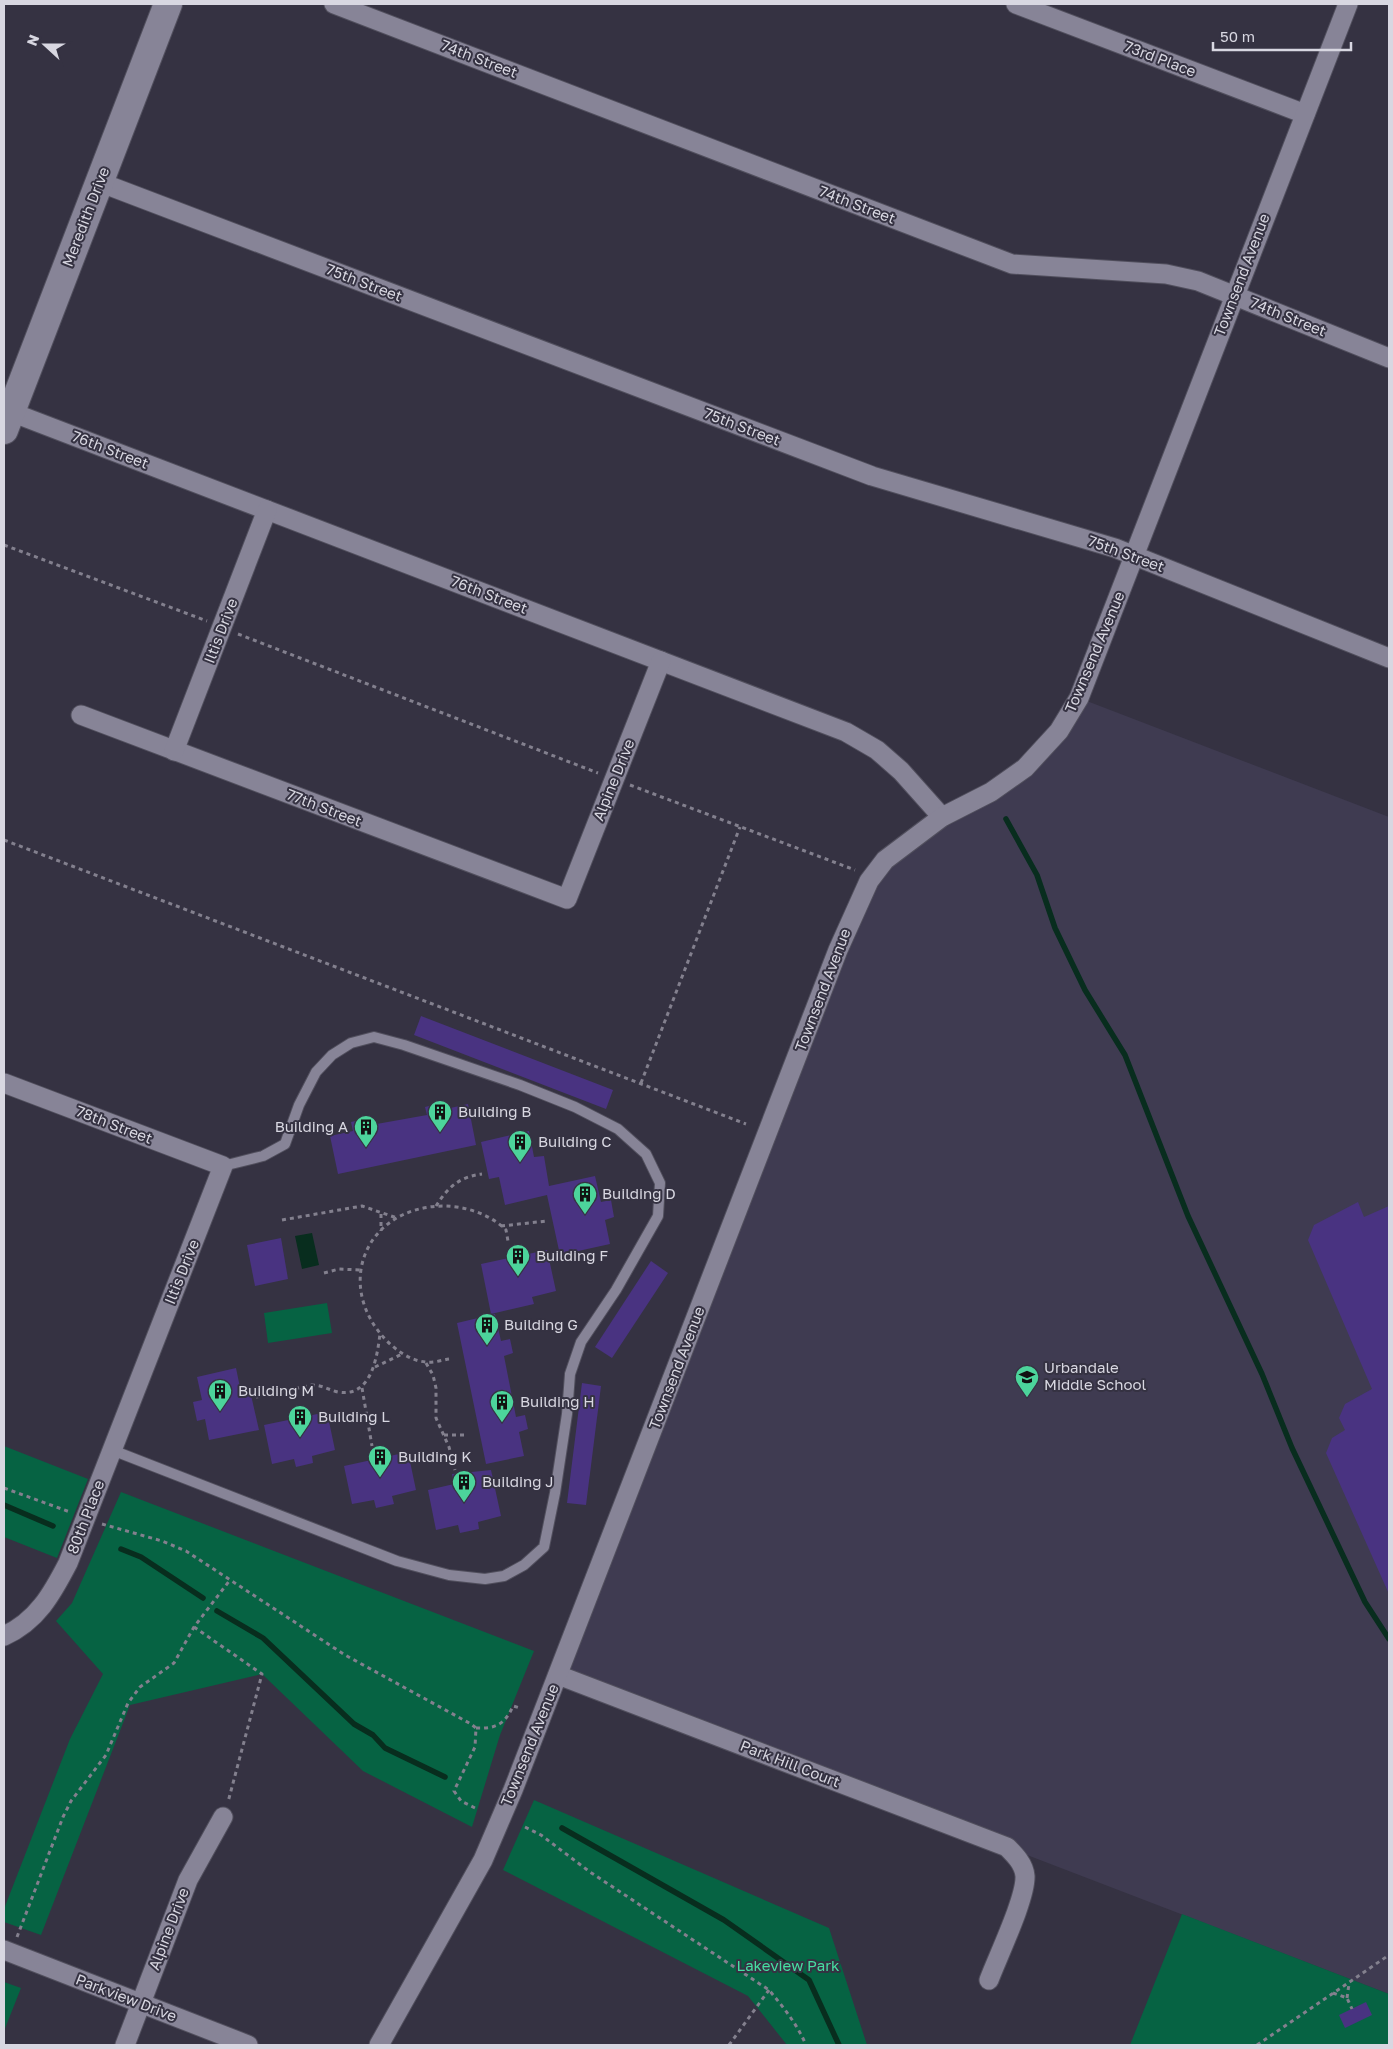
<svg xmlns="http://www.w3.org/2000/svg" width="1393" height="2049" viewBox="0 0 1393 2049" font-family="'Golos Text',sans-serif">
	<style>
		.built { fill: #3f3b51 }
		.green { fill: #066343 }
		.water { fill: #082d1e }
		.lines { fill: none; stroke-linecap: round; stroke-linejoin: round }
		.stream { stroke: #082d1e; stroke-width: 5.5 }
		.building { fill: #493381 }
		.lane-casing { stroke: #514f5d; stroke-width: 12 }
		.street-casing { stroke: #514f5d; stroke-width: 21 }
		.secondary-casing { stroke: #514f5d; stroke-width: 30 }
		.path { stroke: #83808e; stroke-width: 3; stroke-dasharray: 4 4; stroke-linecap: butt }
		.lane { stroke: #878497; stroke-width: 10 }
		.street { stroke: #878497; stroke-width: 19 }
		.secondary { stroke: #878497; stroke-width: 28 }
		.labels { text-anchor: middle; stroke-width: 4; stroke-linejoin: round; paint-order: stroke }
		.street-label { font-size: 15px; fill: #d8d7e1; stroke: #353242 }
		.poi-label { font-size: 15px; fill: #d8d7e1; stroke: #353242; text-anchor: start }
		.park-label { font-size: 15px; fill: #46dfa2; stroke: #353242 }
	</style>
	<rect width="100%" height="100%" fill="#353242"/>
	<polygon class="built" points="1079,698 1389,817 1389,1994 558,1675 869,881 991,792"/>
	<g class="green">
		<polygon points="327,1303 332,1333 268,1343 264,1313"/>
		<polygon points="4,1446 88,1479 57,1558 4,1537"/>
		<polygon points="121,1492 534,1651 500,1735 472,1827 363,1771 262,1674 130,1705 41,1935 4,1922 4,1909 70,1739 103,1674 56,1621 72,1603"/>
		<polygon points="534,1800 829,1928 867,2045 787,2045 748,1996 503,1870"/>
		<polygon points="1182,1914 1389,1994 1389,2045 1130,2045"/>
		<polygon points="4,1982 21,1988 4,2031"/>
	</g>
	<polygon class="water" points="312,1233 319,1265 302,1269 295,1236"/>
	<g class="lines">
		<g class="stream">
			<polyline points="1006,819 1037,875 1055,928 1085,990 1125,1055 1188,1216 1262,1374 1292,1448 1365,1602 1389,1639"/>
			<polyline points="4,1505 53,1526"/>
			<polyline points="121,1549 141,1557 203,1598"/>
			<polyline points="217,1611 263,1638 354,1724 373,1735 385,1748 445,1777"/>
			<polyline points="562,1828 724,1920 809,1980 839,2045"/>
		</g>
	</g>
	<g class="building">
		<polygon points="421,1016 613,1090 606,1109 414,1035"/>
		<polygon points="445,1102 446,1109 468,1104 476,1145 338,1174 330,1136 353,1131 351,1122 370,1118 371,1125 427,1115 425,1107"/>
		<polygon points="529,1131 534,1157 544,1156 549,1186 595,1176 601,1202 611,1200 614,1217 605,1220 610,1244 560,1255 547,1195 505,1205 499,1177 489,1179 481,1142"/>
		<polygon points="1358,1202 1364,1217 1389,1206 1389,1594 1326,1453 1332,1438 1345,1430 1339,1418 1345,1404 1372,1389 1308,1240 1314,1225"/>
		<polygon points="281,1238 288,1279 255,1286 247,1245"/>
		<polygon points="547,1250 556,1291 532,1297 534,1304 491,1314 481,1264"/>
		<polygon points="651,1261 668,1273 612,1358 595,1347"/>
		<polygon points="495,1314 501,1341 510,1339 513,1353 504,1356 516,1417 525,1415 528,1429 519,1432 524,1456 486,1464 457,1323"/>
		<polygon points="236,1368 242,1397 251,1395 259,1430 209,1440 205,1419 197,1421 193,1402 202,1400 197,1377"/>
		<polygon points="582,1383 601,1386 586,1505 567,1503"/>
		<polygon points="327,1412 335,1450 312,1456 313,1463 296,1467 294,1459 272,1464 264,1425"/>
		<polygon points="408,1452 416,1490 392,1496 394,1504 376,1508 374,1500 352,1504 344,1466"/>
		<polygon points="491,1470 501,1516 478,1522 479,1529 460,1533 458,1525 436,1530 428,1490 454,1484 452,1474"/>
		<polygon points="1366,2002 1372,2015 1345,2028 1339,2015"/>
	</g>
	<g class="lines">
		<g class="lane-casing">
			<polyline id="lane" points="112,1450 397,1561 449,1575 485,1579 504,1576 524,1565 544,1547 555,1493 567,1414 570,1374 581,1342 616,1290 658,1216 660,1183 646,1154 618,1129 575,1107 520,1085 404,1045 374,1037 351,1043 332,1055 316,1072 299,1105 285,1144 263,1156 223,1166"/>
		</g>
		<g class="street-casing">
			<g id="street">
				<polyline points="334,4 1012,264 1166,274 1198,281 1389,358"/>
				<polyline points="1016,4 1305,114"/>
				<polyline points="99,182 872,476 1115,548 1389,658"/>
				<polyline points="11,412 846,732 877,750 901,771 942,817"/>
				<polyline points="81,715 567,899 661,661"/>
				<polyline points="174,751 267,510"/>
				<path d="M4 1083 223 1166 68 1563C52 1594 37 1621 4 1636"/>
				<path d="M558 1675 1007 1847C1015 1855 1024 1864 1025 1876 1026 1898 998 1956 989 1980"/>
				<polyline points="4,1950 248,2045"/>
				<polyline points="125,2045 188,1880 223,1817"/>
				<polyline points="379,2045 483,1860 513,1790 838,950 869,881 885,860 942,817 991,792 1025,768 1059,731 1079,698 1348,4"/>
			</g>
		</g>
		<g class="secondary-casing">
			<polyline id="secondary" points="4,430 168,4"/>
		</g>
		<g class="path">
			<polyline points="4,545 207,621"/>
			<polyline points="238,634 598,773"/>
			<polyline points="630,785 855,870"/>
			<polyline points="4,840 746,1124"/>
			<polyline points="641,1083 740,827"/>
			<path d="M436 1206C448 1187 459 1177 482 1174"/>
			<polyline points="381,1214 381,1231"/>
			<polyline points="282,1220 362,1206 397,1218"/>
			<polyline points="501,1226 547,1221"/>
			<polyline points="324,1273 339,1269 361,1270"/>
			<path d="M449 1359C442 1360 434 1363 426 1362 411 1361 397 1351 387 1341 333 1286 365 1207 443 1206 465 1206 490 1214 506 1230L508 1241"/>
			<polyline points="426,1363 433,1375 436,1388 436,1418 449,1447 455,1470"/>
			<polyline points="375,1367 402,1354"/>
			<polyline points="362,1388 372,1446"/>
			<path d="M256 1397 312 1385C322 1385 329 1390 338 1392 371 1398 377 1358 380 1334"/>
			<polyline points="444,1435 464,1435"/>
			<polyline points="4,1488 70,1512"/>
			<polyline points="102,1524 162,1541 186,1551 345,1655 471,1724 476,1728 475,1747 454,1791 461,1801 477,1809"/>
			<polyline points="194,1627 262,1674 228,1802"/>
			<path d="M476 1728C496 1729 505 1724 513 1706L520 1708"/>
			<path d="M525 1827 541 1835 590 1872 769 1990C784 2008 797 2024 806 2045"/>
			<polyline points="17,1937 63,1817 71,1801 106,1755 128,1703 140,1687 174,1663 194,1627 230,1580"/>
			<polyline points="1333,1993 1347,1998 1352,2009"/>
			<polyline points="1347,1998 1349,1984"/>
			<polyline points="729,2045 769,1990"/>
			<polyline points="1257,2045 1389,1955"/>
		</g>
		<use href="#lane" class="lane"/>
		<use href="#street" class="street"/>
		<use href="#secondary" class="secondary"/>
	</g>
	<defs>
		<g id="building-pin" transform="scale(1.25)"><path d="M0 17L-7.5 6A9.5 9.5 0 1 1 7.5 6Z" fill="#4cd49b" stroke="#353242"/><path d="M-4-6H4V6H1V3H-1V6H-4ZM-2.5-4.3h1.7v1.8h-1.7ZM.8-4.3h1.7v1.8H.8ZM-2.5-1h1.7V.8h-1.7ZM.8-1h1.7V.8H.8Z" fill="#111"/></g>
		<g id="school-pin" transform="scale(1.25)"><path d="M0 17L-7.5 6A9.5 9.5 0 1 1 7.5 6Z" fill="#4cd49b" stroke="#353242"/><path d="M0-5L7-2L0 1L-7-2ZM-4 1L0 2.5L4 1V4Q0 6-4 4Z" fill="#111"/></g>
	</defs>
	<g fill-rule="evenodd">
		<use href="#building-pin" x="440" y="1112"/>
		<use href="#building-pin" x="366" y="1127"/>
		<use href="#building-pin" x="520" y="1142"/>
		<use href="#building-pin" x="585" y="1194"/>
		<use href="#building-pin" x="518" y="1256"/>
		<use href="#building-pin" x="487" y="1325"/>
		<use href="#school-pin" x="1027" y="1377"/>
		<use href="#building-pin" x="220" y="1391"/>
		<use href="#building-pin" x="502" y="1402"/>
		<use href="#building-pin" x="300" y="1417"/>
		<use href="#building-pin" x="380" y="1457"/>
		<use href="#building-pin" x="464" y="1482"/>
	</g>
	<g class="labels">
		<g class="street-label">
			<text transform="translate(479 59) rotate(21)" y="5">74th Street</text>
			<text transform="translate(1160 59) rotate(21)" y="5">73rd Place</text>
			<text transform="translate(857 205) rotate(21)" y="5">74th Street</text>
			<text transform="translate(86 217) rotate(-69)" y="5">Meredith Drive</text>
			<text transform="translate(1242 275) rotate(-69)" y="5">Townsend Avenue</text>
			<text transform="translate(364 283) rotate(21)" y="5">75th Street</text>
			<text transform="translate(1288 317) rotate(22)" y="5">74th Street</text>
			<text transform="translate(742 427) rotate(21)" y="5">75th Street</text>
			<text transform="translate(110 450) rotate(21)" y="5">76th Street</text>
			<text transform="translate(1126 554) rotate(20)" y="5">75th Street</text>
			<text transform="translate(489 595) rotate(21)" y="5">76th Street</text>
			<text transform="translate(221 631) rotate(-69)" y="5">Iltis Drive</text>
			<text transform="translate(1095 652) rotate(-67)" y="5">Townsend Avenue</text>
			<text transform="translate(614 780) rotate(-68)" y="5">Alpine Drive</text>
			<text transform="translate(324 808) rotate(21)" y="5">77th Street</text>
			<text transform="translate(823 990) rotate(-69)" y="5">Townsend Avenue</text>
			<text transform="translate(114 1125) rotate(21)" y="5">78th Street</text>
			<text transform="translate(182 1272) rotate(-68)" y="5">Iltis Drive</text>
			<text transform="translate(677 1368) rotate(-69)" y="5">Townsend Avenue</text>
			<text transform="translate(86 1517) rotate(-69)" y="5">80th Place</text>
			<text transform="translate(530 1745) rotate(-68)" y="5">Townsend Avenue</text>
			<text transform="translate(790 1764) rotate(21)" y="5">Park Hill Court</text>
			<text transform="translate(169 1929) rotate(-69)" y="5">Alpine Drive</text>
			<text transform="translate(126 1998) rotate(21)" y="5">Parkview Drive</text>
		</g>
		<g class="poi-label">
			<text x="458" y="1117">Building B</text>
			<text x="348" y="1132" text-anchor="end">Building A</text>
			<text x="538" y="1147">Building C</text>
			<text x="602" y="1199">Building D</text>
			<text x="536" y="1261">Building F</text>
			<text x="504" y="1330">Building G</text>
			<text x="1044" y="1373">Urbandale<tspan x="1044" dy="17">Middle School</tspan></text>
			<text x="238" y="1396">Building M</text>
			<text x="520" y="1407">Building H</text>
			<text x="318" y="1422">Building L</text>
			<text x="398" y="1462">Building K</text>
			<text x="482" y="1487">Building J</text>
		</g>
		<g class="park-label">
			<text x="788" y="1971">Lakeview Park</text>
		</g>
	</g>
	<rect width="1393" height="2049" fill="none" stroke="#d8d7e1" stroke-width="10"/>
	<g transform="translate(45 45) rotate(291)" stroke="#353242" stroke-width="4" paint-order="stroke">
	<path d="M0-4L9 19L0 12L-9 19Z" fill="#d8d7e1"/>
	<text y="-8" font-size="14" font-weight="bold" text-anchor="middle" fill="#d8d7e1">N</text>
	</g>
	<path d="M1213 42v8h138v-8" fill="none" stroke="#d8d7e1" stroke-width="2.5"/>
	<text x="1220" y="42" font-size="15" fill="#d8d7e1" stroke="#353242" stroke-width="4" paint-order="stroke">50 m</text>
</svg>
